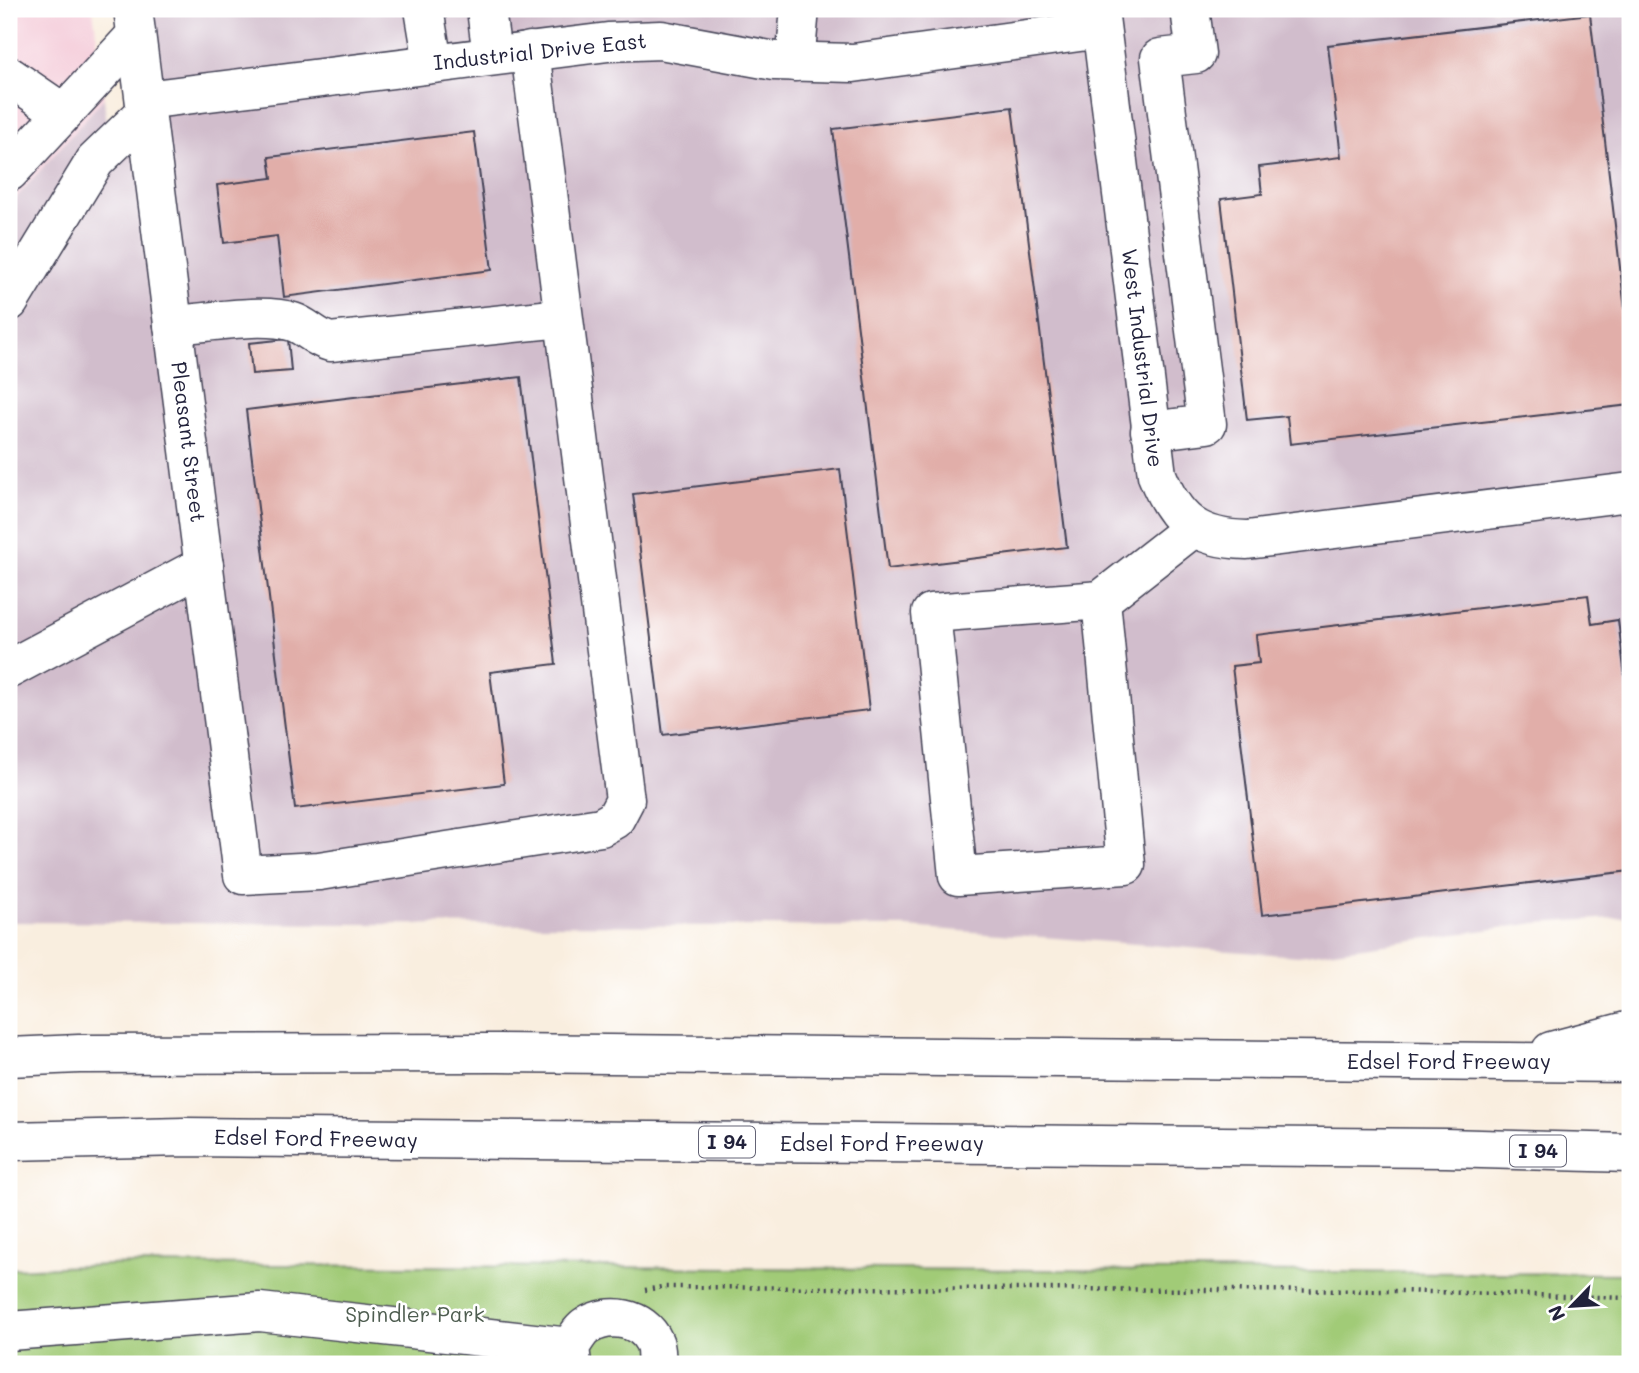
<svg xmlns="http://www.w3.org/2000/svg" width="1639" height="1373" viewBox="0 0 1639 1373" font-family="Mali,sans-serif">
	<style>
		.built { fill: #f5cfdb }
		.industrial { fill: #d1bdcc }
		.green { fill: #a1cb77; stroke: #627659; stroke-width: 2 }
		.building { fill: #e1aea9 }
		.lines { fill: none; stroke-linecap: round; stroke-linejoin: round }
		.minor-casing { stroke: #424154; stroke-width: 41 }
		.highway-casing { stroke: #424154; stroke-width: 41 }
		.path { stroke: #424154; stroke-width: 4.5; stroke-dasharray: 2 5; stroke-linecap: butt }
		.minor { stroke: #fff; stroke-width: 38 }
		.highway { stroke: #fff; stroke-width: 38 }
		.labels { text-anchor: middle; stroke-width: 5; stroke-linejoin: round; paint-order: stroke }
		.shield { fill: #fff; stroke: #646476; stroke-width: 2 }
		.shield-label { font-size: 19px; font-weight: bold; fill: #22223b }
		.street-label { font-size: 21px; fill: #22223b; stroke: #fff }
		.park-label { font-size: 21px; fill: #4e5d50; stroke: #fff }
	</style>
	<rect width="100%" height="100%" fill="#fff"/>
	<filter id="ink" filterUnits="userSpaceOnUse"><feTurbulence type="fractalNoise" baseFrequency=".0143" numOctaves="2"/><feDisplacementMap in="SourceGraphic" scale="14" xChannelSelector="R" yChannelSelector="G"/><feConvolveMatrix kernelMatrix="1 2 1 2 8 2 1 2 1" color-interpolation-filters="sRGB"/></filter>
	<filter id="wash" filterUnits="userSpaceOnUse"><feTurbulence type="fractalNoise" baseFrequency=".00686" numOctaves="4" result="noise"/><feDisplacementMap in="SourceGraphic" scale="28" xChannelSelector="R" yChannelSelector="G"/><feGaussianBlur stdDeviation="1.57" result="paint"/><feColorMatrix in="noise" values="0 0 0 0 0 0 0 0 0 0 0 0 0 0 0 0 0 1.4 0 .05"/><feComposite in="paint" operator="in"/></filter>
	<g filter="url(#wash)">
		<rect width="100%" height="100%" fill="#f9eedf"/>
		<polygon class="built" points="9,9 93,9 104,98 9,206"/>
		<polygon class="industrial" points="145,9 1630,9 1630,917 1536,923 1298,956 907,927 9,922 9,206 104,98 109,150 162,144"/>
		<polygon class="green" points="136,1264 1630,1274 1630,1364 9,1364 9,1269"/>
		<g id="blocks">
			<g class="building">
				<polygon points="1590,14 1630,352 1630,405 1290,444 1287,416 1247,420 1221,199 1262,194 1259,167 1341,157 1328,45"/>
				<polygon points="1012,107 1067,547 888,569 833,129"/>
				<polygon points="474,132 492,270 284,297 277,236 224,243 217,185 272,178 269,157"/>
				<polygon points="288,339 291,371 252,374 249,343"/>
				<polygon points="521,377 556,664 490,672 504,784 295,809 246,410"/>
				<polygon points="840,469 869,710 663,735 633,494"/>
				<polygon points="1588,595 1592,624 1618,620 1630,718 1630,871 1262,915 1232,666 1259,663 1256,635"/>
			</g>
		</g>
	</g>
	<g filter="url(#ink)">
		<use href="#blocks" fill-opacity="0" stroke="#424154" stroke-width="2"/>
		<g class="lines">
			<g class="minor-casing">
				<g id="minor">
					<polyline points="133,9 243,875 319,871 601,827 615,819 625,800 530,51"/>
					<polyline points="424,9 433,63"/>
					<polyline points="486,9 492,56"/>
					<path d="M1099 9 1157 475C1175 521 1197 539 1247 540L1630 492"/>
					<polyline points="795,62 800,9"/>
					<polyline points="9,76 63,113"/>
					<polyline points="145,100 608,42 661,40 775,61 853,63 1101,29"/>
					<polyline points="9,172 136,35"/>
					<polyline points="9,302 95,161 146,112"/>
					<path d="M173 325C207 323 262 312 293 322 306 326 315 338 330 342L562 318"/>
					<polyline points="1150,431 1207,424 1160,58 1196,54 1190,9"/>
					<polyline points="1101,600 1126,865 958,876 931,613 1101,600 1193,528"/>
					<polyline points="9,669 204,565"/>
					<polyline points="9,1331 260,1312 570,1347"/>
					<path d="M572 1364 570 1347C575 1340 580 1330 587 1326 609 1312 643 1317 654 1342 657 1348 656 1358 657 1364"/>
				</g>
			</g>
			<g class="highway-casing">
				<g id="highway">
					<polyline points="1551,1051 1630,1030"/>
					<polyline points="9,1057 79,1054 498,1053 1630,1063"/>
					<polyline points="9,1141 184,1137 1446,1148 1630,1153"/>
				</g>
			</g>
			<g class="path">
				<polyline points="645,1290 662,1287 1399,1291 1630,1298"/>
				<polyline points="276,1364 365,1364"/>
			</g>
			<use href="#minor" class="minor"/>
			<use href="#highway" class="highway"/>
		</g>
	</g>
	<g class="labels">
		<g class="shield">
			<rect x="699" y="1126.5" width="56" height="31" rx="5"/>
			<rect x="1510" y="1135.5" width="56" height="31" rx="5"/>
		</g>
		<g class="shield-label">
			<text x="727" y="1149">I 94</text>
			<text x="1538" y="1158">I 94</text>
		</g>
		<g class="street-label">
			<text transform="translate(540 52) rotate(-6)" y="7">Industrial Drive East</text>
			<text transform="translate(1142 358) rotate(83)" y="7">West Industrial Drive</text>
			<text transform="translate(188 442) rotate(83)" y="7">Pleasant Street</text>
			<text x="1449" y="1069">Edsel Ford Freeway</text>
			<text transform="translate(316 1139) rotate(1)" y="7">Edsel Ford Freeway</text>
			<text x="882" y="1151">Edsel Ford Freeway</text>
		</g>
		<g class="park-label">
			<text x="415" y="1322">Spindler Park</text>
		</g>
	</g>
	<rect width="1639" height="1373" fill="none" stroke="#fff" stroke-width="35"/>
	<g transform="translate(1572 1306) rotate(245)" stroke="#ffffff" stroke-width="5" paint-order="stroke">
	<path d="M0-5L12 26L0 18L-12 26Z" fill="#22223b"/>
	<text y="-10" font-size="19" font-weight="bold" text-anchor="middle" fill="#22223b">N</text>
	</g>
</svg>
